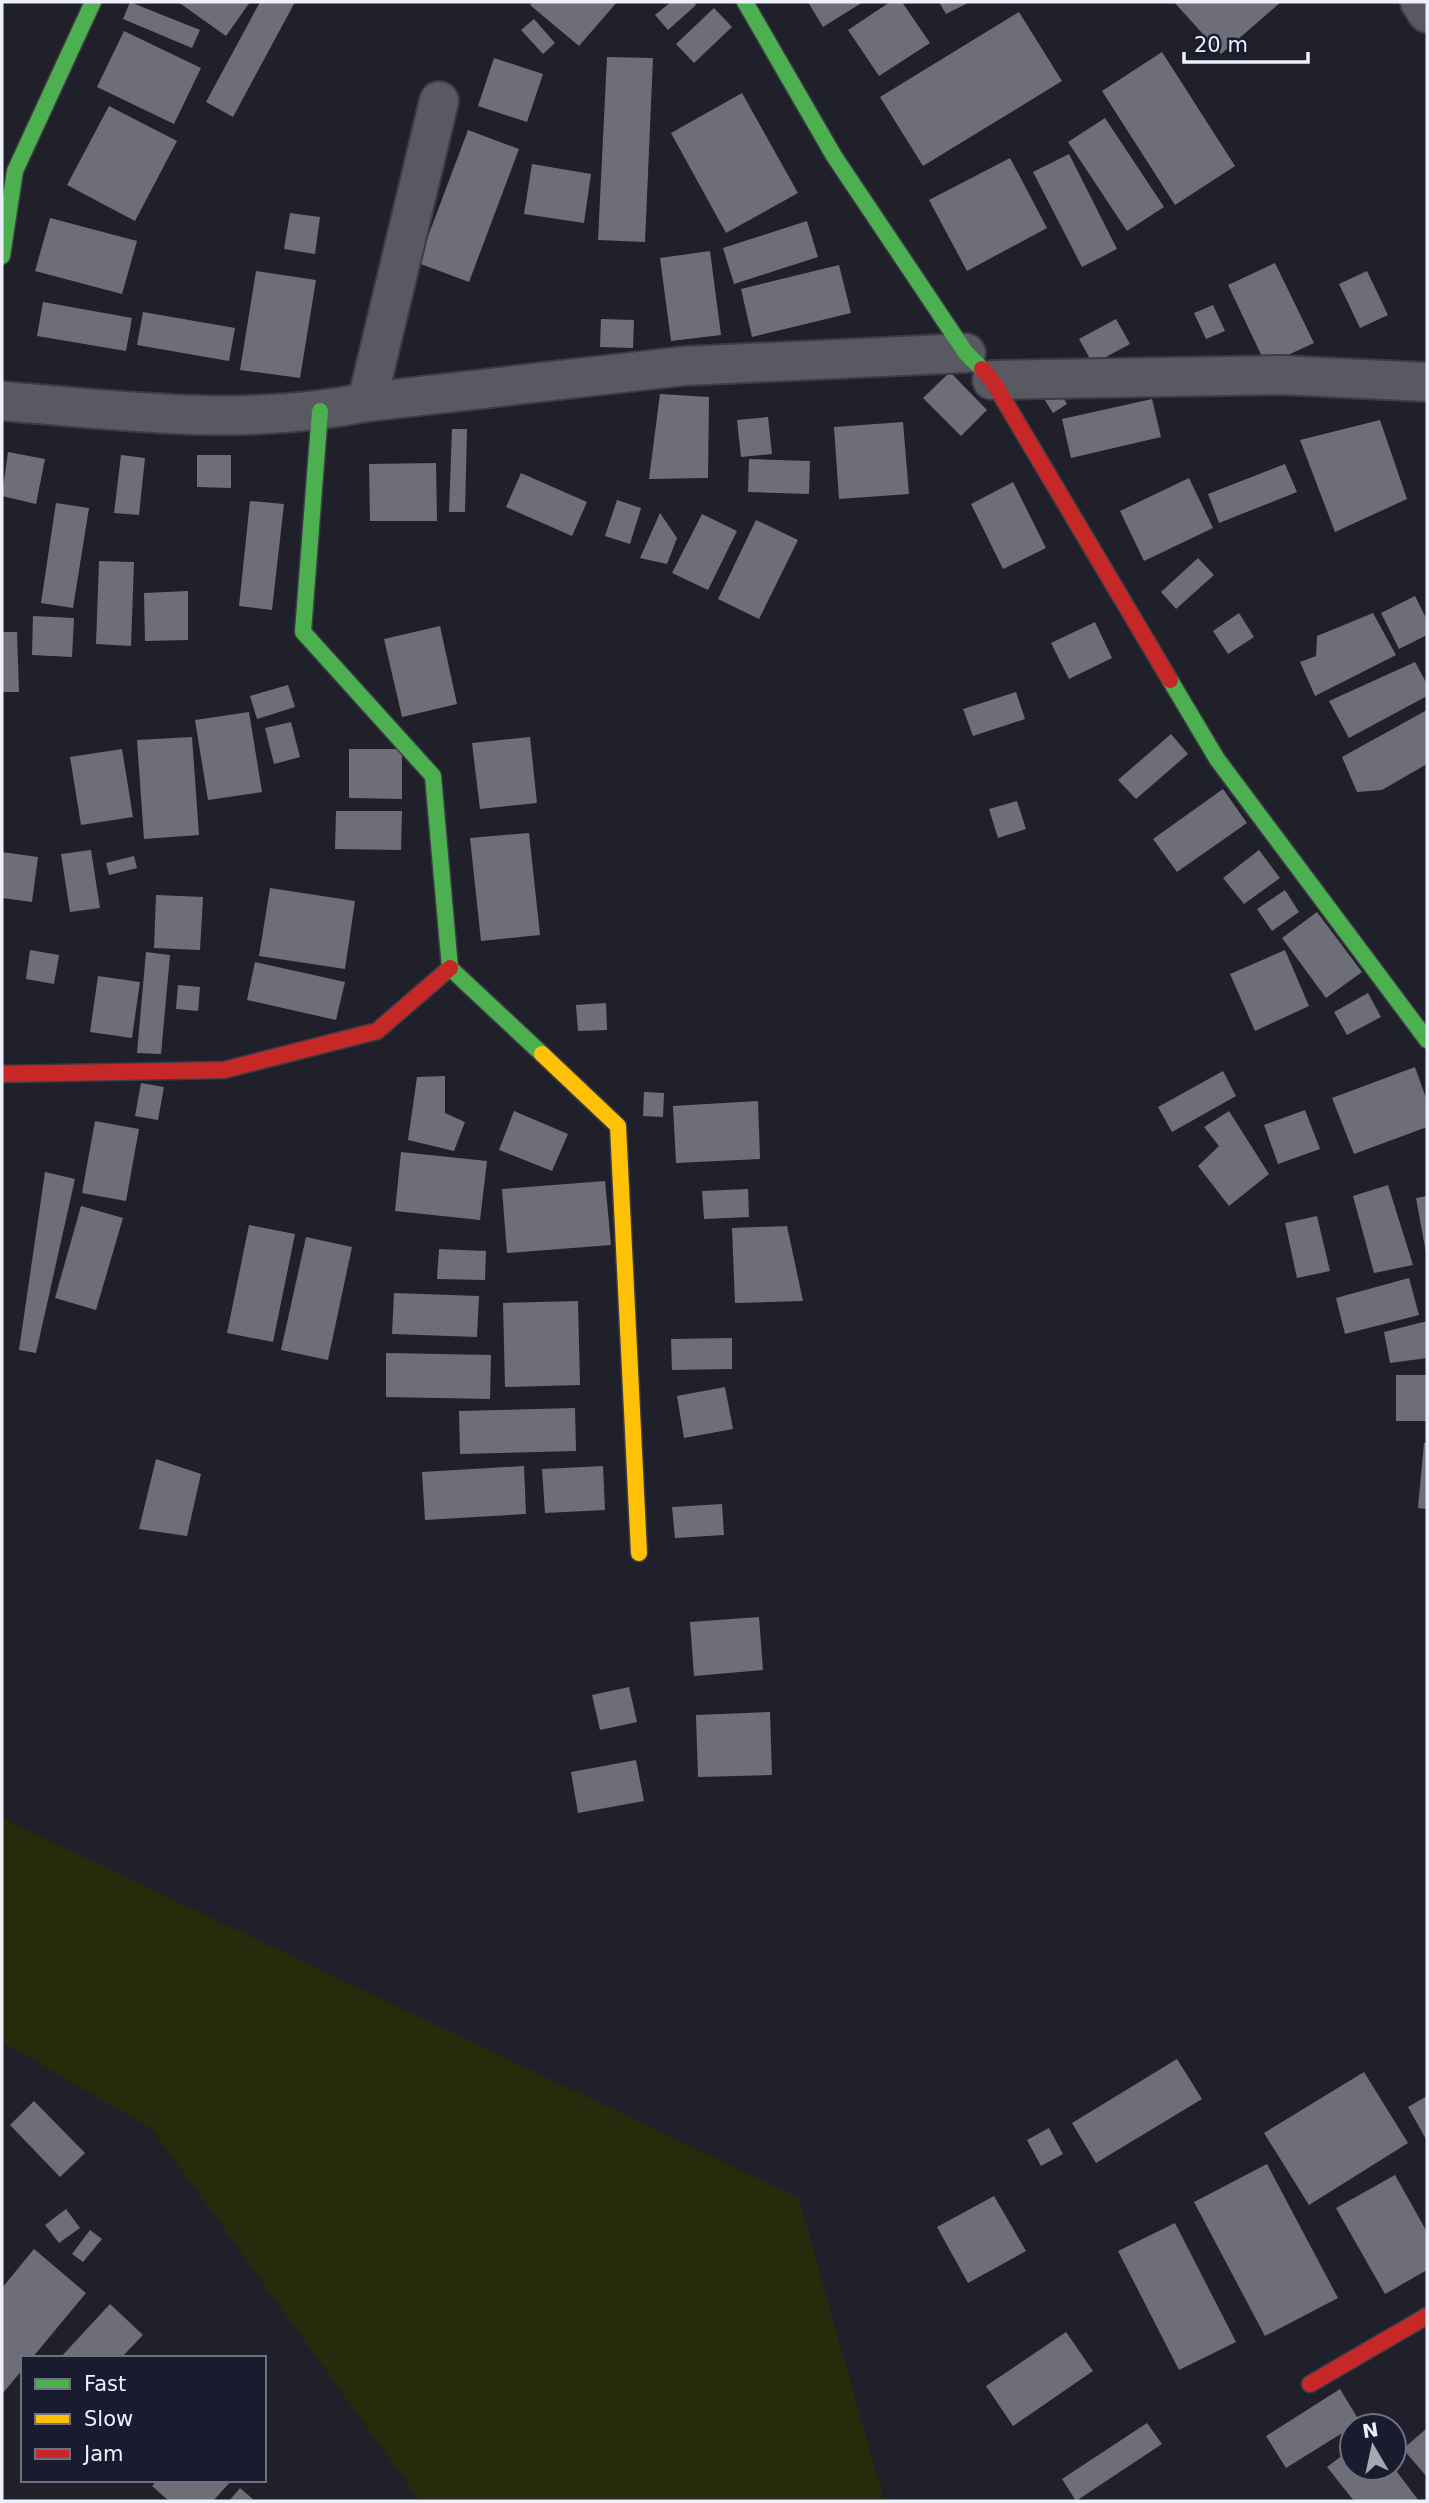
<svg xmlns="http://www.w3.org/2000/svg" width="1429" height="2503" viewBox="0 0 1429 2503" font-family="'DejaVu Sans',sans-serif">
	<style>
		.green { fill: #272a0b }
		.building { fill: #6e6e78 }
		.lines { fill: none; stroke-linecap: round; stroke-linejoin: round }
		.street-casing { stroke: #3c3c45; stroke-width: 42 }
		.fast-casing { stroke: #3c3c45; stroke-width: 19 }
		.slow-casing { stroke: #3c3c45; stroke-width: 19 }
		.jam-casing { stroke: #3c3c45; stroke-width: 19 }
		.street { stroke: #595961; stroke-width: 38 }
		.fast { stroke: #4caf50; stroke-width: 16 }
		.slow { stroke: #ffc107; stroke-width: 16 }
		.jam { stroke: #c62828; stroke-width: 16 }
	</style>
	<rect width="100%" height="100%" fill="#20202a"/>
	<polygon class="green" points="2,1818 799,2198 884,2501 420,2501 152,2129 2,2042"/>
	<g class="building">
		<polygon points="130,2 200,30 192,48 123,19"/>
		<polygon points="178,2 250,2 226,36"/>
		<polygon points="260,2 295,2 233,117 206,102"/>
		<polygon points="533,2 617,2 579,46 530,5"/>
		<polygon points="671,2 694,2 696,5 668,30 655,15"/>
		<polygon points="808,2 863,2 823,27"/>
		<polygon points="890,2 902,2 930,43 879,76 848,30"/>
		<polygon points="939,2 970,2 946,14"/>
		<polygon points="1174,2 1281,2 1221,54"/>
		<polygon points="714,8 732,27 694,63 676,44"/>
		<polygon points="1019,12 1062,81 923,166 880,97"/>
		<polygon points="534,19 555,43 543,54 521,30"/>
		<polygon points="124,31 201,68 174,124 97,87"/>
		<polygon points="1162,52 1235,166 1175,205 1102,91"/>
		<polygon points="607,57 653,58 645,242 598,240"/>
		<polygon points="494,58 543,74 527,122 478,106"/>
		<polygon points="742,93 798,193 726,233 671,133"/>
		<polygon points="109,106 177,141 135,221 67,185"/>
		<polygon points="1105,118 1164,207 1127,231 1068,142"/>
		<polygon points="468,130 519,149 469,282 418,263"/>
		<polygon points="1069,154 1117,249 1082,267 1033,172"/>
		<polygon points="1010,158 1047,228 967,271 929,200"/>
		<polygon points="532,164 591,174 584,223 524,214"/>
		<polygon points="290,213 320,217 315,254 284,249"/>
		<polygon points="50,218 137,241 122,294 35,271"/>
		<polygon points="807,221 818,257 734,284 723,248"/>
		<polygon points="710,251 721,335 671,341 660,258"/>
		<polygon points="1275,263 1314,343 1266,365 1228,285"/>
		<polygon points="839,265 851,313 752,337 741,289"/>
		<polygon points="256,271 316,280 300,378 240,370"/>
		<polygon points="1367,271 1388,315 1360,328 1339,284"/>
		<polygon points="43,302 132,318 126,351 37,336"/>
		<polygon points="1213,305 1225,331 1206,339 1194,313"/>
		<polygon points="143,312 235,328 229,361 137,345"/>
		<polygon points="601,319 634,320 633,348 600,347"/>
		<polygon points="1116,319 1130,344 1093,364 1079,339"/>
		<polygon points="950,372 987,410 961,436 923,398"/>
		<polygon points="1058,389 1067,404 1053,413 1043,397"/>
		<polygon points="660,394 709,397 708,478 649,479"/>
		<polygon points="1152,399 1161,437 1071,458 1062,419"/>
		<polygon points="768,417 772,454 741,457 737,420"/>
		<polygon points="1380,420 1407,499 1335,532 1300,440"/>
		<polygon points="903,422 909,494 839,499 834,427"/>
		<polygon points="452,429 467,429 465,512 449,512"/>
		<polygon points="8,452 45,459 36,504 2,496"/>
		<polygon points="121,455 145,458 139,515 114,513"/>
		<polygon points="197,455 231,455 231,488 197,487"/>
		<polygon points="749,459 810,461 809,494 748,492"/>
		<polygon points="436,463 437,521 370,521 369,464"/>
		<polygon points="1285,464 1297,492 1219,523 1208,494"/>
		<polygon points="521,473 587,502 572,536 506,507"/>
		<polygon points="1189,478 1213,528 1144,561 1120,511"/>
		<polygon points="1013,482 1046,548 1003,569 971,504"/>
		<polygon points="617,500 641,508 630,544 605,536"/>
		<polygon points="250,501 284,504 272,610 239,606"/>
		<polygon points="56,503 89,508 73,608 41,603"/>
		<polygon points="660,513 677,538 667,564 640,558"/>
		<polygon points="702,514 737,531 708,590 672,573"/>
		<polygon points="756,520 798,540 759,619 718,599"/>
		<polygon points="1198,558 1214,575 1176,609 1161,592"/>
		<polygon points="99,561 134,562 131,646 96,644"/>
		<polygon points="188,591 188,640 145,641 144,593"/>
		<polygon points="1415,596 1427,620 1427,635 1399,649 1381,613"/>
		<polygon points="1239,613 1254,637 1228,654 1213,631"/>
		<polygon points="1373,613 1396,655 1315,696 1300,662 1316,656 1317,636"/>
		<polygon points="33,616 74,618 72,657 32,655"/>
		<polygon points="1095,622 1112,658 1069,679 1051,643"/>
		<polygon points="440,626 457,704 402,717 384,639"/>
		<polygon points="2,632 17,632 19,692 2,692"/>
		<polygon points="1415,662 1427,684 1427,696 1349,738 1329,701"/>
		<polygon points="288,685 295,707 257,719 250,696"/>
		<polygon points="1016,692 1025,719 973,736 963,709"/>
		<polygon points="1427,710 1427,764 1382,790 1357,792 1342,757"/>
		<polygon points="249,712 262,792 208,800 195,720"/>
		<polygon points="291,722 300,757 274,764 265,728"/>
		<polygon points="1171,734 1188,754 1136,799 1118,780"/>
		<polygon points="192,737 199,835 144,839 137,740"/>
		<polygon points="530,737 537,803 480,809 472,743"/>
		<polygon points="122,749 133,817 81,825 70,757"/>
		<polygon points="349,749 402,749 402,799 349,798"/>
		<polygon points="1223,789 1247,823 1177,872 1153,839"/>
		<polygon points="1017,801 1026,829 998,838 989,809"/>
		<polygon points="336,811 402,811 401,850 335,849"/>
		<polygon points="529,833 540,935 481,941 470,838"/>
		<polygon points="91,850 100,908 70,912 61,854"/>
		<polygon points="1259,850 1280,878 1244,904 1223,878"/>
		<polygon points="2,852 38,857 32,902 2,898"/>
		<polygon points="134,856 137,868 109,875 106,863"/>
		<polygon points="270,888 355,901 345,969 259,956"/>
		<polygon points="1285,890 1299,912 1272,931 1257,909"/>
		<polygon points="156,895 203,897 200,950 154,948"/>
		<polygon points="1317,912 1362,972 1326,998 1282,938"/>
		<polygon points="30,950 59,955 54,984 26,979"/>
		<polygon points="1285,950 1309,1006 1255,1031 1230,974"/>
		<polygon points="146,952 170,955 161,1054 137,1053"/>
		<polygon points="255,962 345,982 336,1020 247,1000"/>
		<polygon points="98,976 140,982 132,1038 90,1032"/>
		<polygon points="178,985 200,987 198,1011 176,1009"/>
		<polygon points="1368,993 1381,1017 1347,1035 1334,1012"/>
		<polygon points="606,1003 607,1030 578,1031 576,1005"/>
		<polygon points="1415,1067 1427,1101 1427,1127 1354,1154 1332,1098"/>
		<polygon points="1223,1071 1236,1096 1172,1132 1158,1107"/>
		<polygon points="445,1076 445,1113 465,1122 454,1151 408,1140 417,1077"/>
		<polygon points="141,1083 164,1087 158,1120 135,1116"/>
		<polygon points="644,1092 664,1093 663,1117 643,1116"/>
		<polygon points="758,1101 760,1159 676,1163 673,1106"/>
		<polygon points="1305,1110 1320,1149 1278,1164 1264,1125"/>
		<polygon points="514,1111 568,1134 552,1171 499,1150"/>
		<polygon points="1229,1111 1269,1174 1229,1206 1198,1166 1219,1146 1204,1127"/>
		<polygon points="95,1121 139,1129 126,1201 82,1193"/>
		<polygon points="401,1152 487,1161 480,1220 395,1211"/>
		<polygon points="45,1172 75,1179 36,1353 19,1350"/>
		<polygon points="605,1181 611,1245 507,1253 502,1189"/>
		<polygon points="1388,1185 1413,1265 1374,1273 1353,1196"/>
		<polygon points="748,1189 749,1217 704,1219 702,1191"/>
		<polygon points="1427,1196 1427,1253 1426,1253 1416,1198"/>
		<polygon points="81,1206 123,1218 96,1310 55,1298"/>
		<polygon points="1317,1216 1330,1271 1297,1278 1285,1223"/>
		<polygon points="249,1225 295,1234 273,1342 227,1333"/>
		<polygon points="787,1226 803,1301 735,1303 732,1228"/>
		<polygon points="306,1237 352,1247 328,1360 281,1350"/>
		<polygon points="439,1249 486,1251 485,1280 437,1279"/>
		<polygon points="1409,1278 1419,1315 1345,1334 1336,1298"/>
		<polygon points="394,1293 479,1296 477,1337 392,1334"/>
		<polygon points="578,1301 580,1385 505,1387 503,1303"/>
		<polygon points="1427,1321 1427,1358 1390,1363 1384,1332"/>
		<polygon points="732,1338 732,1369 672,1370 671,1339"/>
		<polygon points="386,1353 491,1355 490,1399 386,1397"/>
		<rect x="1396" y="1375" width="31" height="46"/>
		<polygon points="725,1387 733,1429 684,1438 677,1396"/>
		<polygon points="575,1408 576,1451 460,1454 459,1411"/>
		<polygon points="1424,1443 1427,1443 1427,1509 1418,1508"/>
		<polygon points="156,1459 201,1474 187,1536 139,1529"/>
		<polygon points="524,1466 526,1514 425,1520 422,1472"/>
		<polygon points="603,1466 605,1510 545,1513 542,1469"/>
		<polygon points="722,1504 724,1535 675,1538 672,1507"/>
		<polygon points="759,1617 763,1670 694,1676 690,1622"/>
		<polygon points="629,1687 637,1722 600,1730 592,1695"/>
		<polygon points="770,1712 772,1775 698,1777 696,1715"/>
		<polygon points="636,1760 644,1801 578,1813 571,1772"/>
		<polygon points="1177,2059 1202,2099 1096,2163 1072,2123"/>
		<polygon points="1364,2072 1408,2143 1309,2205 1264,2133"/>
		<polygon points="1427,2096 1427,2141 1408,2107"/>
		<polygon points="34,2101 85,2153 60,2177 10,2125"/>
		<polygon points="1049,2128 1063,2154 1041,2166 1027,2140"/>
		<polygon points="1267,2164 1338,2298 1265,2336 1194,2202"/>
		<polygon points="1395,2175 1427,2232 1427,2270 1385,2294 1336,2208"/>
		<polygon points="994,2196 1026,2251 968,2283 937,2227"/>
		<polygon points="66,2209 80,2228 59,2243 45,2225"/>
		<polygon points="1175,2223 1236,2342 1179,2370 1118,2251"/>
		<polygon points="90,2230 102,2239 83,2262 72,2254"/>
		<polygon points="34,2249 86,2293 32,2358 23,2358 23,2369 2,2394 2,2288"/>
		<polygon points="110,2304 143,2335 121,2358 60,2358"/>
		<polygon points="1066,2332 1093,2371 1013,2426 986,2386"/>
		<polygon points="1340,2389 1360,2422 1286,2468 1266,2436"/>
		<polygon points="1147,2423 1162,2444 1076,2501 1062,2479"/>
		<polygon points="1427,2428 1427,2477 1403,2449"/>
		<polygon points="1352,2448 1352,2468 1394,2468 1419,2501 1354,2501 1327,2467"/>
		<polygon points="157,2480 232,2480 213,2501 169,2501 152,2486"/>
		<polygon points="240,2488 255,2501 229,2501"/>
	</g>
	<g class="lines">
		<g class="street-casing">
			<g id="street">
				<polyline points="1420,2 1427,13"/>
				<polyline points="992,380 1280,375 1427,382"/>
				<path d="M2 401C124 411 246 427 367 402L684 366 966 353"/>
				<polyline points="367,402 439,101"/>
			</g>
		</g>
		<g class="fast-casing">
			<g id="fast">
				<polyline points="745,2 834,156 966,353 982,369"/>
				<polyline points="2,256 15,171 93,2"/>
				<polyline points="320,411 303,632 433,776 450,968 542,1054"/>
				<polyline points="1170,680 1217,759 1427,1040"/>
			</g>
		</g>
		<g class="slow-casing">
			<polyline id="slow" points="542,1054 618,1126 639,1553"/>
		</g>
		<g class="jam-casing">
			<g id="jam">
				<polyline points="982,369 992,380 1170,680"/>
				<polyline points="2,1074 224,1070 377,1031 450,968"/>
				<polyline points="1310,2384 1427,2316"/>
			</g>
		</g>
		<use href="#street" class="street"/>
		<use href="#fast" class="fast"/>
		<use href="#slow" class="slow"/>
		<use href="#jam" class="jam"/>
	</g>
	<rect width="1429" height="2503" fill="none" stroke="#eff0fe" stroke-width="7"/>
	<rect x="21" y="2356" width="245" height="126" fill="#1b1b2f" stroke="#707082" stroke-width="2"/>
	<rect x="35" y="2379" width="35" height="10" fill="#4caf50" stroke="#707082" stroke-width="2"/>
	<text x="84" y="2391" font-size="21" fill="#eff0fe">Fast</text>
	<rect x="35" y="2414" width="35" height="10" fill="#ffc107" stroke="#707082" stroke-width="2"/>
	<text x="84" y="2426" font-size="21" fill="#eff0fe">Slow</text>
	<rect x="35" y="2449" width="35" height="10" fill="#c62828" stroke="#707082" stroke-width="2"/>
	<text x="84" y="2461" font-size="21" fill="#eff0fe">Jam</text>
	<g transform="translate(1373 2447) rotate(351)"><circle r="33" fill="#1b1b2f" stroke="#707082" stroke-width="2"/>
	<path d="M0-5L12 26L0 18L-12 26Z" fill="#a7a7b4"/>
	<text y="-10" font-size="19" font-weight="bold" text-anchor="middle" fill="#eff0fe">N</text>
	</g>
	<path d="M1184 52v10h124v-10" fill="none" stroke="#eff0fe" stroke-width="3.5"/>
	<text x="1194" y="52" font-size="21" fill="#eff0fe" stroke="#1b1b2f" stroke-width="5" paint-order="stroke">20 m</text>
</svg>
